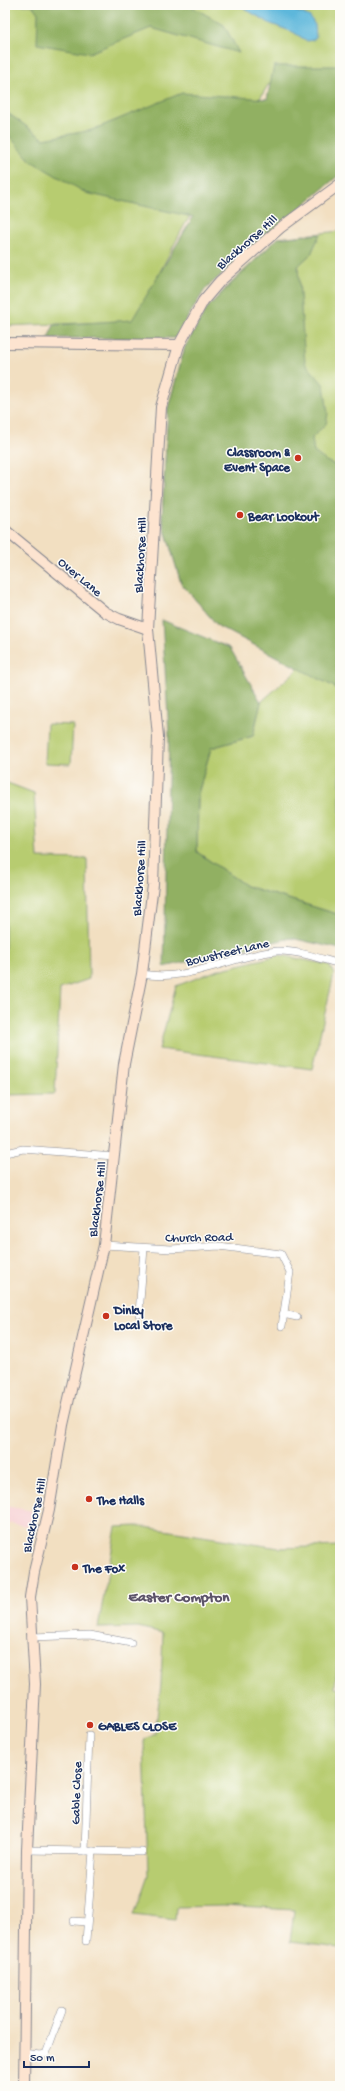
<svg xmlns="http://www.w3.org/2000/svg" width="345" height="2091" viewBox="0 0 345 2091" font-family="'Gochi Hand',sans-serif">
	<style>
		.built { fill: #f7cfd3 }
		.green { fill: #b7cc6f; stroke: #697e66 }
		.forest { fill: #91b062; stroke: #567060 }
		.water { fill: #5db7db; stroke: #3c739c }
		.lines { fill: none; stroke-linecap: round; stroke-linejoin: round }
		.street-casing { stroke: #868790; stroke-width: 8 }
		.secondary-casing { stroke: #868790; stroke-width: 12 }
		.street { stroke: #fff; stroke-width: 7 }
		.secondary { stroke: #fde4d0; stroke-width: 10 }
		.poi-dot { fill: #c8321e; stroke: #fdfcf7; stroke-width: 1.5 }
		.labels { text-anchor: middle; stroke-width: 3; stroke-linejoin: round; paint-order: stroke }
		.street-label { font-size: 13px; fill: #1b2f5e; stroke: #fdfcf7 }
		.poi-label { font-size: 13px; font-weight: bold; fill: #1b2f5e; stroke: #fdfcf7; text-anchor: start }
		.quarter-label { font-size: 15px; font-weight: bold; fill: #5c5369; stroke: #fdfcf7 }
	</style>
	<rect width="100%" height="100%" fill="#fdfcf7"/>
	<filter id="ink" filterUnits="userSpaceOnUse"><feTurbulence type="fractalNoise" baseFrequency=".025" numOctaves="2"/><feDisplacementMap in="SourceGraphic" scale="8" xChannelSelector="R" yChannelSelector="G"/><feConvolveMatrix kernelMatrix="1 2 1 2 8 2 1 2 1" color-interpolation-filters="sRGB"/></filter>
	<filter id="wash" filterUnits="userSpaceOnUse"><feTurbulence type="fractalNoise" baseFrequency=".012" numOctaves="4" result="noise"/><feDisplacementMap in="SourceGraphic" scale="16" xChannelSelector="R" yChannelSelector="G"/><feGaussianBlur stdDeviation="0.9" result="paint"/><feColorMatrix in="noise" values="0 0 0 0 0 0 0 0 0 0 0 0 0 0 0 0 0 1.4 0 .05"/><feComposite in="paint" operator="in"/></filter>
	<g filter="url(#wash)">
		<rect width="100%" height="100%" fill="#f2dfc1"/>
		<polygon class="built" points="5,1506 39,1512 36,1528 10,1523 5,1527"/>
		<g class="green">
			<polygon points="5,5 340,5 340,79 268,85 184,226 134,321 5,326"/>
			<polygon points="340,231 340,915 246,886 197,852 198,794 211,748 253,736 261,702 299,668 218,626 181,583 162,519 168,408 185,347 208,307 227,287 278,238"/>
			<polygon points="47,724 73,725 71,764 45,763"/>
			<polygon points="5,782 34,793 38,858 87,859 89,979 60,989 55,1094 5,1095"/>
			<polygon points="280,955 329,965 334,974 312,1069 159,1049 176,986 218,970"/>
			<polygon points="138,1526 279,1548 340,1546 340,1634 335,1688 340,1689 340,1948 290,1942 294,1910 222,1906 176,1907 175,1920 134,1915 148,1875 144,1740 155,1734 161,1684 163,1633 138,1627 98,1628 116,1527"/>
		</g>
		<g class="forest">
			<polygon points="32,5 189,5 224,25 239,53 151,28 89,53 37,44 38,13"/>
			<polygon points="274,66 340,66 340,174 206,288 175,338 48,338 54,325 132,320 193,217 86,193 31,161 5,131 5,111 44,139 92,130 182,93 267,99"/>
			<polygon points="320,234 311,254 298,266 305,363 324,385 328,413 326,424 312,438 314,452 326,461 340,467 340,690 218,626 181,583 162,519 168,408 185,347 208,307 278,238"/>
			<polygon points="162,620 230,648 261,702 253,736 211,748 198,794 197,852 246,886 340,915 340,949 291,938 164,967 169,734"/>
		</g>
		<polygon class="water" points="242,5 275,5 302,13 310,17 315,25 316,38 313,40 307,41 293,32 271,24 245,9"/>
	</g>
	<g filter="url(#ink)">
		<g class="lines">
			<g class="street-casing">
				<g id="street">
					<path d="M142 974C188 983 232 955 277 951 297 950 321 959 340 964"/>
					<polyline points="5,1153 23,1149 114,1156"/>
					<polyline points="104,1245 171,1249 219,1246 281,1254 290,1272 282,1326"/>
					<polyline points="139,1314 144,1248"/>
					<polyline points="283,1314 297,1317"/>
					<polyline points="31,1637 90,1635 131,1643"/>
					<polyline points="27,1850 142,1852"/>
					<polyline points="85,1851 89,1735"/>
					<polyline points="74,1921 87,1922"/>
					<polyline points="86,1941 93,1851"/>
					<polyline points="24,2053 40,2055 46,2054 62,2010"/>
				</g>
			</g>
			<g class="secondary-casing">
				<g id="secondary">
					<polyline points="5,343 179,345"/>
					<polyline points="5,530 105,612 119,619 148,629"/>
					<polyline points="24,2086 27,1850 35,1684 30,1597 34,1572 49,1510 63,1425 104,1245 124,1064 142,974 153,885 158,737 148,629 161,407 179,345 203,301 220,281 280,228 340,184"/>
				</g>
			</g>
			<use href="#street" class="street"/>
			<use href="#secondary" class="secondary"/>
		</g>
	</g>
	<g class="poi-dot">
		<circle cx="298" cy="458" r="4"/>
		<circle cx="240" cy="515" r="4"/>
		<circle cx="106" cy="1316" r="4"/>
		<circle cx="89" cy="1499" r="4"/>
		<circle cx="75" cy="1567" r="4"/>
		<circle cx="90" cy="1725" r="4"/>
	</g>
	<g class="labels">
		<g class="street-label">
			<text transform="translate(246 241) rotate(-41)" y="5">Blackhorse Hill</text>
			<text transform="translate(139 555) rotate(-87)" y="5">Blackhorse Hill</text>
			<text transform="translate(81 576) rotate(40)" y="5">Over Lane</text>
			<text transform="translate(138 878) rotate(-86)" y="5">Blackhorse Hill</text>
			<text transform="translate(227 951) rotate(-13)" y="5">Bowstreet Lane</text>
			<text transform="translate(96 1199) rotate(-83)" y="5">Blackhorse Hill</text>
			<text transform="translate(199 1236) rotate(-1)" y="5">Church Road</text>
			<text transform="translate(33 1515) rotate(-78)" y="5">Blackhorse Hill</text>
			<text transform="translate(75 1793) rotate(-88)" y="5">Gable Close</text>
		</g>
		<g class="poi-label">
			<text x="290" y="456" text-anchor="end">Classroom &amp;<tspan x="290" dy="15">Event Space</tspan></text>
			<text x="248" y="520">Bear Lookout</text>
			<text x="114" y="1314">Dinky<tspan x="114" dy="15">Local Store</tspan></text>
			<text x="97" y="1504">The Halls</text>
			<text x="83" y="1572">The Fox</text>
			<text x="98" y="1730">GABLES CLOSE</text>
		</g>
		<g class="quarter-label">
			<text x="179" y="1601">Easter Compton</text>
		</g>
	</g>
	<rect width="345" height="2091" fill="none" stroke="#fdfcf7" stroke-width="20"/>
	<path d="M24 2061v6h65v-6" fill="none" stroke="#1b2f5e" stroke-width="2"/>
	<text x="30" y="2061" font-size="12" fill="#1b2f5e" stroke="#fdfcf7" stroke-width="3" paint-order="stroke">50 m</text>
</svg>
